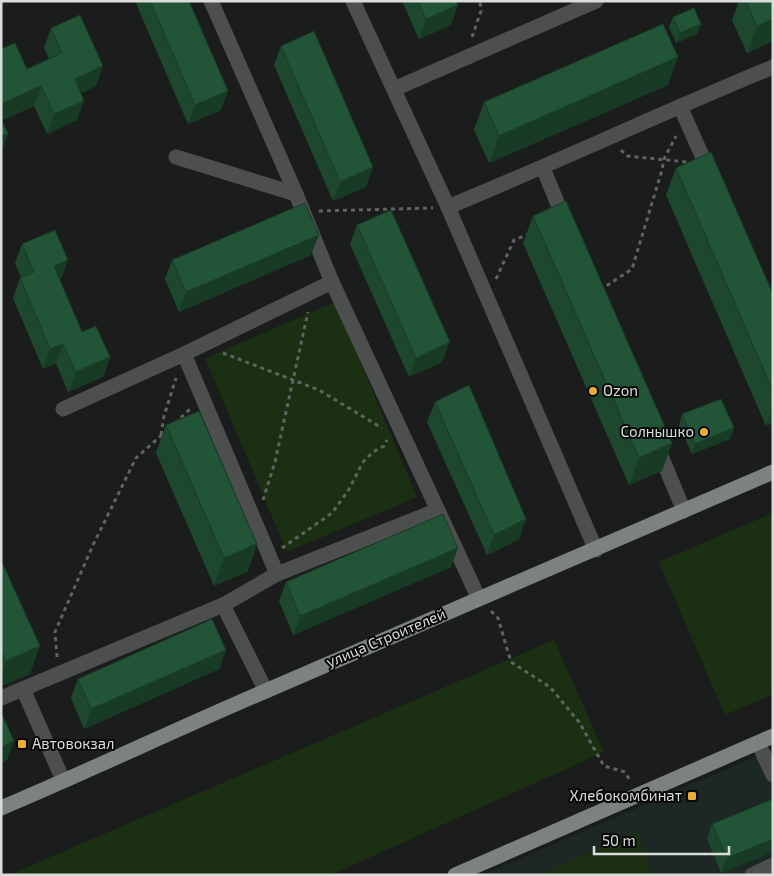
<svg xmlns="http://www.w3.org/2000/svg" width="774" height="876" viewBox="0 0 774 876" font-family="'Exo 2',sans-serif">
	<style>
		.built { fill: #1d2724 }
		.green { fill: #1b2f12 }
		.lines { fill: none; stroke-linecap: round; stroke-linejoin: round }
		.path { stroke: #606362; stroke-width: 3; stroke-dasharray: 4 4; stroke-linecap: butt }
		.minor { stroke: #4d4f4f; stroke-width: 15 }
		.major { stroke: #7d8181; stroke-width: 15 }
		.wall { fill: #1d482f }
		.shaded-wall { fill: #183b26 }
		.building { fill: #225437; stroke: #183b26 }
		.poi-dot { fill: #e8ac37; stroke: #060707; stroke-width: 2 }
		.labels { text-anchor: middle; stroke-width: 4; stroke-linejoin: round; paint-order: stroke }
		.poi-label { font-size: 15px; fill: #dbdddd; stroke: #060707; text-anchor: start }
		.street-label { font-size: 15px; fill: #dbdddd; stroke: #060707 }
	</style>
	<rect width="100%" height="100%" fill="#1a1d1c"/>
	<polygon class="built" points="773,749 773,875 482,875"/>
	<g class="green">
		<polygon points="335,302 417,497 287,552 205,358"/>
		<polygon points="773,513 773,694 725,715 659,562"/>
		<polygon points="554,640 604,752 331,875 9,875"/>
		<polygon points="637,831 651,875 539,875"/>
	</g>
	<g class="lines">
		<g class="path">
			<polyline points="472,37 481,11 480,1"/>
			<polyline points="621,150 627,156 687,162"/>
			<polyline points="319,211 433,208"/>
			<polyline points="496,279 514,240 529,234"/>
			<polyline points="600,290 632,269 662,170 664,159 676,136"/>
			<polyline points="223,353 319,390 382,428"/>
			<polyline points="175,423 191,408"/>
			<polyline points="161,435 164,416 176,378"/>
			<polyline points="263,500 275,462 308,312"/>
			<polyline points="282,548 332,513 348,491 363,462 373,452 384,446 387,440"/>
			<polyline points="491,611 498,618 511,662 550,687 579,722 604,766 625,772 631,782"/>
			<polyline points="57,657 55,632 93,545 136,458 165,432"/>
		</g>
		<g class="minor">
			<polyline points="211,1 296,194 332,282 479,599"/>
			<polyline points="353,1 448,207 596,550"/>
			<polyline points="394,89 596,1"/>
			<polyline points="680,106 710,174"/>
			<polyline points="176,157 296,194"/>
			<polyline points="543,168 566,224"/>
			<path d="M448 207C557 162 664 112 773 67"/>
			<polyline points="184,354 277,574"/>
			<polyline points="63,409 184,354 332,282"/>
			<polyline points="656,444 684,511"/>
			<polyline points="223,605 266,691"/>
			<polyline points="23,689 63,780"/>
			<polyline points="1,698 223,605 277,574 438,510"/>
			<polyline points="758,743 773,775"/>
			<polyline points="752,875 773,865"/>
		</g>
		<g class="major">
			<path d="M1 808C91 770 179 728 268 690 436 617 605 546 773 472"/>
			<polyline points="455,875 773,736"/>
		</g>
	</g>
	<g class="wall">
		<polygon points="135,1 189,1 221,110 188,124"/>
		<polygon points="402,1 456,1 451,25 419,39"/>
		<polygon points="739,1 773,1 773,41 747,53 732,20"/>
		<polygon points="673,17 701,24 697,34 676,43 669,27"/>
		<polygon points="51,28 96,86 81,93 77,120 47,134 34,106 2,120 8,134 1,152 1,49 27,69 49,59 44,48"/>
		<polygon points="281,46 366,187 333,201 274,65"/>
		<polygon points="668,85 489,163 474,130 484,102"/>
		<polygon points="676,168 773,294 773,423 766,426 666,195"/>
		<polygon points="533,216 672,443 662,471 629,485 523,243"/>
		<polygon points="357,225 442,362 409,377 350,244"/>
		<polygon points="22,244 61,279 60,280 82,332 110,357 103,377 68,392 56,363 43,369 13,298 20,278 21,277 15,263"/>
		<polygon points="311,255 179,312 165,279 172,260"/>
		<polygon points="435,402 526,519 519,539 487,555 427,422"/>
		<polygon points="682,414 734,428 730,439 692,454 679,425"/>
		<polygon points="166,425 248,571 214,586 156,453"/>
		<polygon points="458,548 451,567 293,635 279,601 286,582"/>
		<polygon points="1,560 30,674 1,686"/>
		<polygon points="226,650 219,669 84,729 71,698 78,679"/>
		<polygon points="773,799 721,873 707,839 712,824"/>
	</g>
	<g class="shaded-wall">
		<polygon points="458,5 451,25 419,39 426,19"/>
		<polygon points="773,19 773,41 747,53 757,26"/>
		<polygon points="701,24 697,34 676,43 680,33"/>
		<polygon points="678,57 668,85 489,163 499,136"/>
		<polygon points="103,66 96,86 68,98 75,79"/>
		<polygon points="41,86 34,106 1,121 1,104"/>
		<polygon points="228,91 221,110 188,124 195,105"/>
		<polygon points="84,101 77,120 47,134 54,114"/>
		<polygon points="8,134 1,152 1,136"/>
		<polygon points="373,167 366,187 333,201 340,182"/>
		<polygon points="319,235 311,255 179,312 186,292"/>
		<polygon points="68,260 61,279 46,285 54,266"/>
		<polygon points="450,342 442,362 409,377 416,358"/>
		<polygon points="63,344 56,363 43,369 50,349"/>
		<polygon points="110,357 103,377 68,392 76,372"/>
		<polygon points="773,407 773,423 766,426"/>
		<polygon points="734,428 730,439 692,454 695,444"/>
		<polygon points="672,443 662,471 629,485 639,458"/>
		<polygon points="526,519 519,539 487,555 494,535"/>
		<polygon points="257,544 248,571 214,586 224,558"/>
		<polygon points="458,548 451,567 293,635 300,616"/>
		<polygon points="40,646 30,674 1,686 1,674 6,661"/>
		<polygon points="226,650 219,669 84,729 91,709"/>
		<polygon points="14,741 7,760 1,763 1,747"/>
		<polygon points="773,839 773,852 721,873 727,858"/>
	</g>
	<g class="building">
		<polygon points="150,1 189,1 228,91 195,105"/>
		<polygon points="418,1 456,1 458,5 426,19"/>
		<polygon points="746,1 773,1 773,19 757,26"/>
		<polygon points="694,8 701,24 680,33 673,17"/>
		<polygon points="80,15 103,66 75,79 84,101 54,114 41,86 1,104 1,49 15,43 27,69 62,53 51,28"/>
		<polygon points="663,24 678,57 499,136 484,102"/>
		<polygon points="314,31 373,167 340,182 281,46"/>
		<polygon points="1,119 8,134 1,136"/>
		<polygon points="711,152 773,294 773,391 676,168"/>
		<polygon points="566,201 672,443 639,458 533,216"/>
		<polygon points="305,203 319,235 186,292 172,260"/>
		<polygon points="391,210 450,342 416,358 357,225"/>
		<polygon points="55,230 68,260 54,266 82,332 96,326 110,357 76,372 63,344 50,349 20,278 34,272 22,244"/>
		<polygon points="469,385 526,519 494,535 435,402"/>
		<polygon points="721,399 734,428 695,444 682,414"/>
		<polygon points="199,411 257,544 224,558 166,425"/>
		<polygon points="443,514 458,548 300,616 286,582"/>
		<polygon points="1,560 40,646 6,661 1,651"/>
		<polygon points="212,619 226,650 91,709 78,679"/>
		<polygon points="1,712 14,741 1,747"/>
		<polygon points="773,799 773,839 727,858 712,824"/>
	</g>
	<g class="poi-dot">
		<circle cx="593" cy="391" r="5"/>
		<circle cx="704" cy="432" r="5"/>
		<rect x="17" y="739" width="10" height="10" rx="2.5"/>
		<rect x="687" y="791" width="10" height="10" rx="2.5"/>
	</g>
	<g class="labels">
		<g class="poi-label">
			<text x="603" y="396">Ozon</text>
			<text x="694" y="437" text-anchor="end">Солнышко</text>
			<text x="32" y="749">Автовокзал</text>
			<text x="682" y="801" text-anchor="end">Хлебокомбинат</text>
		</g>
		<g class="street-label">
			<text transform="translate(386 638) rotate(-23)" y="5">улица Строителей</text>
		</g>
	</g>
	<rect width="774" height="876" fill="none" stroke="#dbdddd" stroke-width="5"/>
	<path d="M594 846v8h135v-8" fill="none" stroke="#dbdddd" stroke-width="2.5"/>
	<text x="602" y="846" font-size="15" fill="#dbdddd" stroke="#060707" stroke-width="4" paint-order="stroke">50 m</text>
</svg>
